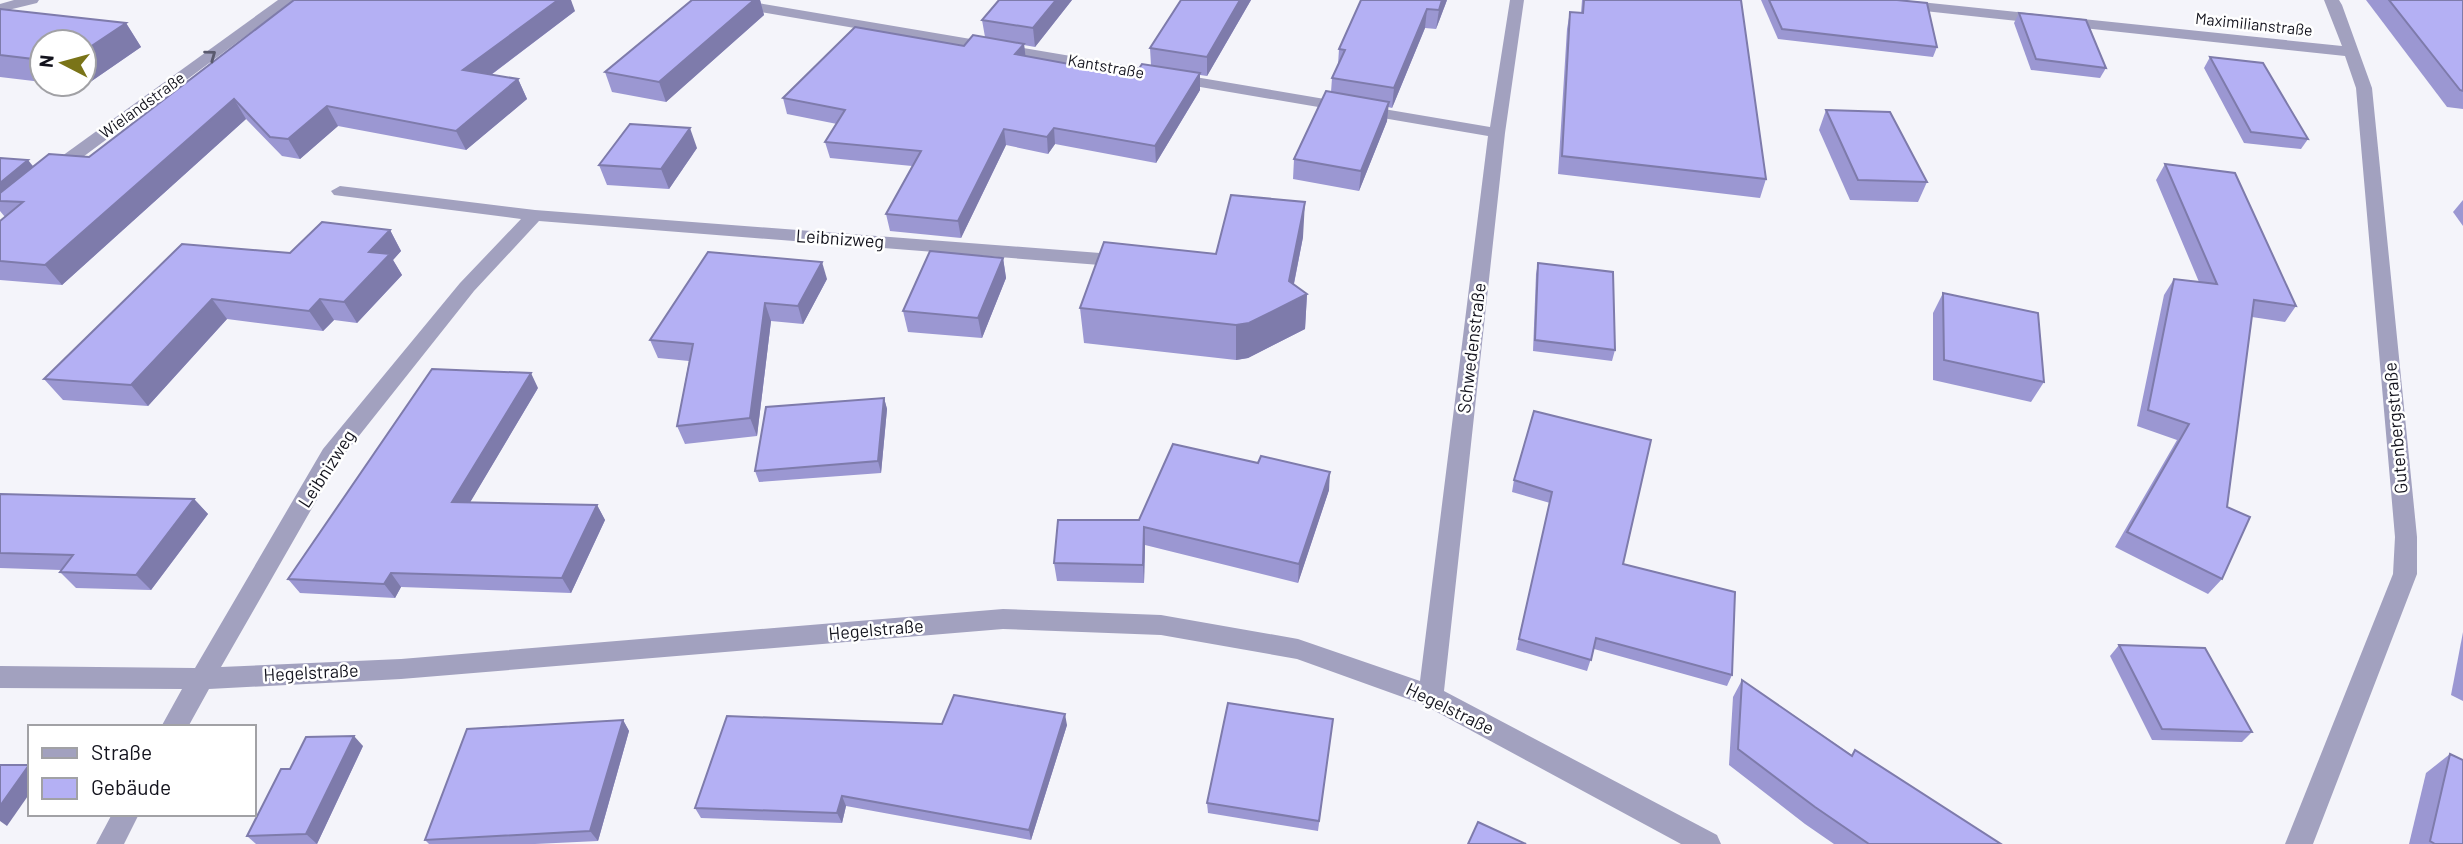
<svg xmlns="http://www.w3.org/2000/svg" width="2463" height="844" viewBox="0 0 2463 844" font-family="Barlow,sans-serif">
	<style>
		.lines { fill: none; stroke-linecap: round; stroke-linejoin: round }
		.minor { fill: #a2a1bf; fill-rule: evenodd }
		.wall { fill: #9b97d2 }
		.shaded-wall { fill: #7e7bab }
		.building { fill: #b4b0f4; stroke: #7e7bab; stroke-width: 2 }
		.oneway { stroke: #5a5a6e }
		.labels { text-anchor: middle; stroke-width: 5; stroke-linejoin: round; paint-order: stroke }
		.far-street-label { font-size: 16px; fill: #13131d; stroke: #fff }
		.street-label { font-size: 18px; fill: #13131d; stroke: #fff }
	</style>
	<rect width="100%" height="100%" fill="#f4f4fa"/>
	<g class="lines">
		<g class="minor">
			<polygon points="14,0 39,0 37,3 0,12 0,4"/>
			<polygon points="278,0 294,0 56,177 44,177 41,173 44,169"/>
			<polygon points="707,0 740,0 1490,127 1510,0 1524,0 1505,133 1444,691 1717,835 1721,844 1681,844 1422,704 1297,659 1161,635 1003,629 401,679 209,689 188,727 161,727 182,689 0,688 0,666 195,668 323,449 460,283 521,219 334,195 331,191 340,186 535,210 1126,255 1135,261 1126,267 539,221 474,291 339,461 221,667 401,659 1003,609 1161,615 1298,639 1420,681 1488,136 714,4"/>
			<polygon points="1852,0 1901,0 2342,46 2324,0 2339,0 2342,5 2372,88 2417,537 2417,574 2313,844 2285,844 2393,574 2395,537 2356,88 2345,56 1859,4"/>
			<polygon points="112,814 139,814 124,844 96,844"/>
		</g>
	</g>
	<g class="wall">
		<polygon points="294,0 575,11 491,75 518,79 527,99 466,150 338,126 300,159 282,156 246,119 62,285 0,280 0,221 5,217 0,211 0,158 33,166 89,157"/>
		<polygon points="692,0 760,0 764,15 666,102 612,92 605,72"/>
		<polygon points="999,0 1072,0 1035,47 1024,45 1025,56 1134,76 1151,65 1150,48 1181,0 1251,0 1207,76 1200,75 1200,90 1156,163 1055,144 1048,154 1006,145 961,238 890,231 886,214 912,166 830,158 825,142 837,124 787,114 783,98 964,46 985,37 982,20"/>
		<polygon points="1447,0 1436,29 1425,28 1392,108 1388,107 1387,121 1359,191 1293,179 1294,159 1331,92 1332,78 1338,65 1339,49"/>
		<polygon points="1582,0 1741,0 1766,179 1760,198 1558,174 1567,29 1570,12 1581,13"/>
		<polygon points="1761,0 1897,0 1937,47 1933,57 1778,39"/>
		<polygon points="2366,0 2463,0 2463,109 2447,107"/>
		<polygon points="0,9 126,23 141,47 83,87 62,84 84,84 84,42 42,42 42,82 0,77"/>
		<polygon points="2019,13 2106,68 2100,78 2031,70 2014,23"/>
		<polygon points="2210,57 2308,139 2301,149 2244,143 2204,68"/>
		<polygon points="1826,110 1927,182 1918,202 1850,200 1819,130"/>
		<polygon points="697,148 669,189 607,185 599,165"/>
		<polygon points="2165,164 2296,306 2285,322 2252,317 2227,507 2222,579 2208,594 2115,547 2177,440 2137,426 2164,295 2174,279 2199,282 2156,180"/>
		<polygon points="2463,200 2463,226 2453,212"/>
		<polygon points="390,230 401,251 393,260 402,275 357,323 334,320 323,331 227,319 148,406 63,400 44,379 290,253"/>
		<polygon points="1303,237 1294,284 1307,294 1305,329 1248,358 1236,360 1084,343 1080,308 1216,254"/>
		<polygon points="1003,258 1006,278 982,338 908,332 903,311"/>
		<polygon points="1538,263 1615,350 1612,361 1533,351 1536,274"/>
		<polygon points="827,279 803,324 771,321 757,436 685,444 677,426 689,361 658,358 650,340"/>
		<polygon points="1943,293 2044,382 2031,402 1933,380 1933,313"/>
		<polygon points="538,388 470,502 597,505 605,520 571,593 401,587 395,598 300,593 288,579"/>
		<polygon points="884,398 887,409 881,473 759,482 755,471"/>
		<polygon points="1651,440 1623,564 1732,675 1727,686 1594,649 1587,671 1516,650 1550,503 1512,492 1514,480"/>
		<polygon points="1329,490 1298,583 1145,545 1144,583 1057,581 1054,563 1139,520"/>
		<polygon points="0,494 194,499 208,514 151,590 76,588 60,572 61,570 0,568"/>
		<polygon points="2463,632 2463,701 2451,695"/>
		<polygon points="2119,645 2252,732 2242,742 2152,740 2110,656"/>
		<polygon points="1742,680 1852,755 2001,844 1834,844 1805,824 1729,765 1733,697"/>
		<polygon points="1333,719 1318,831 1208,813 1207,803"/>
		<polygon points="623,720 629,731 598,841 535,844 429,844 425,840"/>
		<polygon points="942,724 1067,725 1031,840 846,806 842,823 701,818 695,808"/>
		<polygon points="363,746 317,844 256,844 247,836 290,769"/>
		<polygon points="2450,754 2463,844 2409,844 2426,773"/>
	</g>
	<g class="shaded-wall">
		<polygon points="558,0 571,0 575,11 472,89 463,70"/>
		<polygon points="754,0 760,0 764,15 666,102 659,82"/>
		<polygon points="1056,0 1072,0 1035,47 1033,28"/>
		<polygon points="1240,0 1251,0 1207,76 1207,57"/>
		<polygon points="1442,0 1447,0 1436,29 1439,10"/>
		<polygon points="1427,9 1425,28 1392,108 1394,88"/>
		<polygon points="126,23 141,47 83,87 82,84 84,84 84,51"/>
		<polygon points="1024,44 1026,60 1015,54"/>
		<polygon points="1200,73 1200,90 1156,163 1155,146"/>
		<polygon points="518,79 527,99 466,150 456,131"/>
		<polygon points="234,99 246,119 62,285 45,265"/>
		<polygon points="1389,102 1387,121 1359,191 1361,171"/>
		<polygon points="327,106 338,126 300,159 288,139"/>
		<polygon points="690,128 697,148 669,189 661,169"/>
		<polygon points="1054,128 1055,144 1048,154 1047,137"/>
		<polygon points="1004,129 1006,145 961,238 958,221"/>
		<polygon points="28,160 37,171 0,201 0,183"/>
		<polygon points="1305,202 1303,237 1290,303 1307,294 1305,329 1248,358 1236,360 1236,325 1289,281"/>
		<polygon points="390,230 401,251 393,260 402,275 357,323 344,302 369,252"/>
		<polygon points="1003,258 1006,278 982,338 978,318"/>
		<polygon points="822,262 827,279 803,324 798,306"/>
		<polygon points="212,299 227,319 148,406 131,385"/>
		<polygon points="320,299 334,320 323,331 309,311"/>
		<polygon points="765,303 771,321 757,436 750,418"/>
		<polygon points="531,373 538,388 462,516 452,502"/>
		<polygon points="884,398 887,409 881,473 878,461"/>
		<polygon points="1330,472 1329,490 1298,583 1299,564"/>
		<polygon points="194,499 208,514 151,590 136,575"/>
		<polygon points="597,505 605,520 571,593 562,578"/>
		<polygon points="1144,527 1145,545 1144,583 1143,565"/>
		<polygon points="391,573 401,587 395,598 384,584"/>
		<polygon points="1065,714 1067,725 1031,840 1029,830"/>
		<polygon points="623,720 629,731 598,841 590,831"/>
		<polygon points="354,736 363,746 317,844 306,834"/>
		<polygon points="29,765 30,793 7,826 0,821 0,806"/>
		<polygon points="842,796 846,806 842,823 837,813"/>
	</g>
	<g class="building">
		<polygon points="294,0 558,0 463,70 518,79 456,131 327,106 288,139 270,137 234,99 45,265 0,261 0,221 23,202 0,201 0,193 49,154 89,157"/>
		<polygon points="692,0 754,0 659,82 605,72"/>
		<polygon points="999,0 1056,0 1033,28 982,20"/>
		<polygon points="1181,0 1240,0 1207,57 1150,48"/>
		<polygon points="1361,0 1442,0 1439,10 1427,9 1394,88 1332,78 1345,50 1339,49"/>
		<polygon points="1584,0 1741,0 1766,179 1562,156 1570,12 1583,13"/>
		<polygon points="1769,0 1897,0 1927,3 1937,47 1782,29"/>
		<polygon points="2389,0 2463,0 2463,91 2460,90"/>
		<polygon points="0,9 126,23 84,51 84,42 42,42 42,60 0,55"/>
		<polygon points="2019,13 2086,20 2106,68 2036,59"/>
		<polygon points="855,27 964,46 973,35 1024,44 1015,54 1134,76 1142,64 1200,73 1155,146 1054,128 1047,137 1004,129 958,221 886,214 921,151 825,142 845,110 783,98"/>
		<polygon points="2210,57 2263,63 2308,139 2251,132"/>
		<polygon points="1326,91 1389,102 1361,171 1294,159"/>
		<polygon points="1826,110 1890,112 1927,182 1858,180"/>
		<polygon points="630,124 690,128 661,169 599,165"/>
		<polygon points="0,158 28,160 0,183"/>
		<polygon points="2165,164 2235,173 2296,306 2254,300 2227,507 2250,517 2222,579 2127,532 2189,424 2148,410 2174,279 2217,284"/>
		<polygon points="1231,195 1305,202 1289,281 1307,294 1249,323 1236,325 1080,308 1104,242 1216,254"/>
		<polygon points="322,222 390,230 369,252 390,254 344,302 320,299 309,311 212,299 131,385 44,379 182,244 290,253"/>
		<polygon points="930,251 1003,258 978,318 903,311"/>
		<polygon points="708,252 822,262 798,306 765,303 750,418 677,426 693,344 650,340"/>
		<polygon points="1538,263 1613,272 1615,350 1535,340"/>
		<polygon points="1943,293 2038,313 2044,382 1944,360"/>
		<polygon points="432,369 531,373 452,502 597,505 562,578 391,573 384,584 288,579"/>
		<polygon points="884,398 878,461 755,471 766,407"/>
		<polygon points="1534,411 1651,440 1623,564 1735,592 1732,675 1596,638 1591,660 1519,639 1552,492 1514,480"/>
		<polygon points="1173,444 1258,463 1261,456 1330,472 1299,564 1144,527 1143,565 1054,563 1058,520 1139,520"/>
		<polygon points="0,494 194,499 136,575 60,572 73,555 0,553"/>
		<polygon points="2119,645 2205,648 2252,732 2162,729"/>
		<polygon points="1742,680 1852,756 1855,750 2001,844 1869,844 1815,807 1738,749"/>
		<polygon points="954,695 1065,714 1029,830 842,796 837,813 695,808 727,716 942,724"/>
		<polygon points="1228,703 1333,719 1319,821 1207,803"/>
		<polygon points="623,720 590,831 425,840 467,729"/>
		<polygon points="354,736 306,834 247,836 281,769 290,769 306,737"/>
		<polygon points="2450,754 2463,760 2463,844 2435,844 2430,841"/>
		<polygon points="0,765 29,765 0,806"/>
		<polygon points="1478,822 1526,844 1468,844"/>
	</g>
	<defs><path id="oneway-chevron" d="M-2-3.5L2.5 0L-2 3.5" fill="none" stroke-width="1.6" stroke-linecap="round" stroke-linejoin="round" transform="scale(1.75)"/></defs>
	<use class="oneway" href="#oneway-chevron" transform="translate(211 55) rotate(-36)"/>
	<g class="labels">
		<g class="far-street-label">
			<text transform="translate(2254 24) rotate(6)" y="6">Maximilianstraße</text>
			<text transform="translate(1106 66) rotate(10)" y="6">Kantstraße</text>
			<text transform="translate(142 105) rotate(-36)" y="6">Wielandstraße</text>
		</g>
		<g class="street-label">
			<text transform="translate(840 239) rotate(4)" y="6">Leibnizweg</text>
			<text transform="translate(1472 348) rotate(-83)" y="6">Schwedenstraße</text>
			<text transform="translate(2396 428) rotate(-95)" y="6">Gutenbergstraße</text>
			<text transform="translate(327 469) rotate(-57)" y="6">Leibnizweg</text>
			<text transform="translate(876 630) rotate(-5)" y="6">Hegelstraße</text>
			<text transform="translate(311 673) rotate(-3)" y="6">Hegelstraße</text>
			<text transform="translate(1450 709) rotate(26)" y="6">Hegelstraße</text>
		</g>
	</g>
	<rect x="28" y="725" width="228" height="91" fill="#ffffff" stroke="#a1a1a5" stroke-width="2"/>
	<rect x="42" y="748" width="35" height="10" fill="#a2a1bf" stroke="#a1a1a5" stroke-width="2"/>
	<text x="91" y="760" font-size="21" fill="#13131d">Straße</text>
	<rect x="42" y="778" width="35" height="21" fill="#b4b0f4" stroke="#a1a1a5" stroke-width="2"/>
	<text x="91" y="795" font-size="21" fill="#13131d">Gebäude</text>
	<g transform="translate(63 63) rotate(276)"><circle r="33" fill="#ffffff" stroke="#a1a1a5" stroke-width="2"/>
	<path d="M0-5L12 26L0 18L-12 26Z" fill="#7a7418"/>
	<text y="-10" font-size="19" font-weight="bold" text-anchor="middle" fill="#13131d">N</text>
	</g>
</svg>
